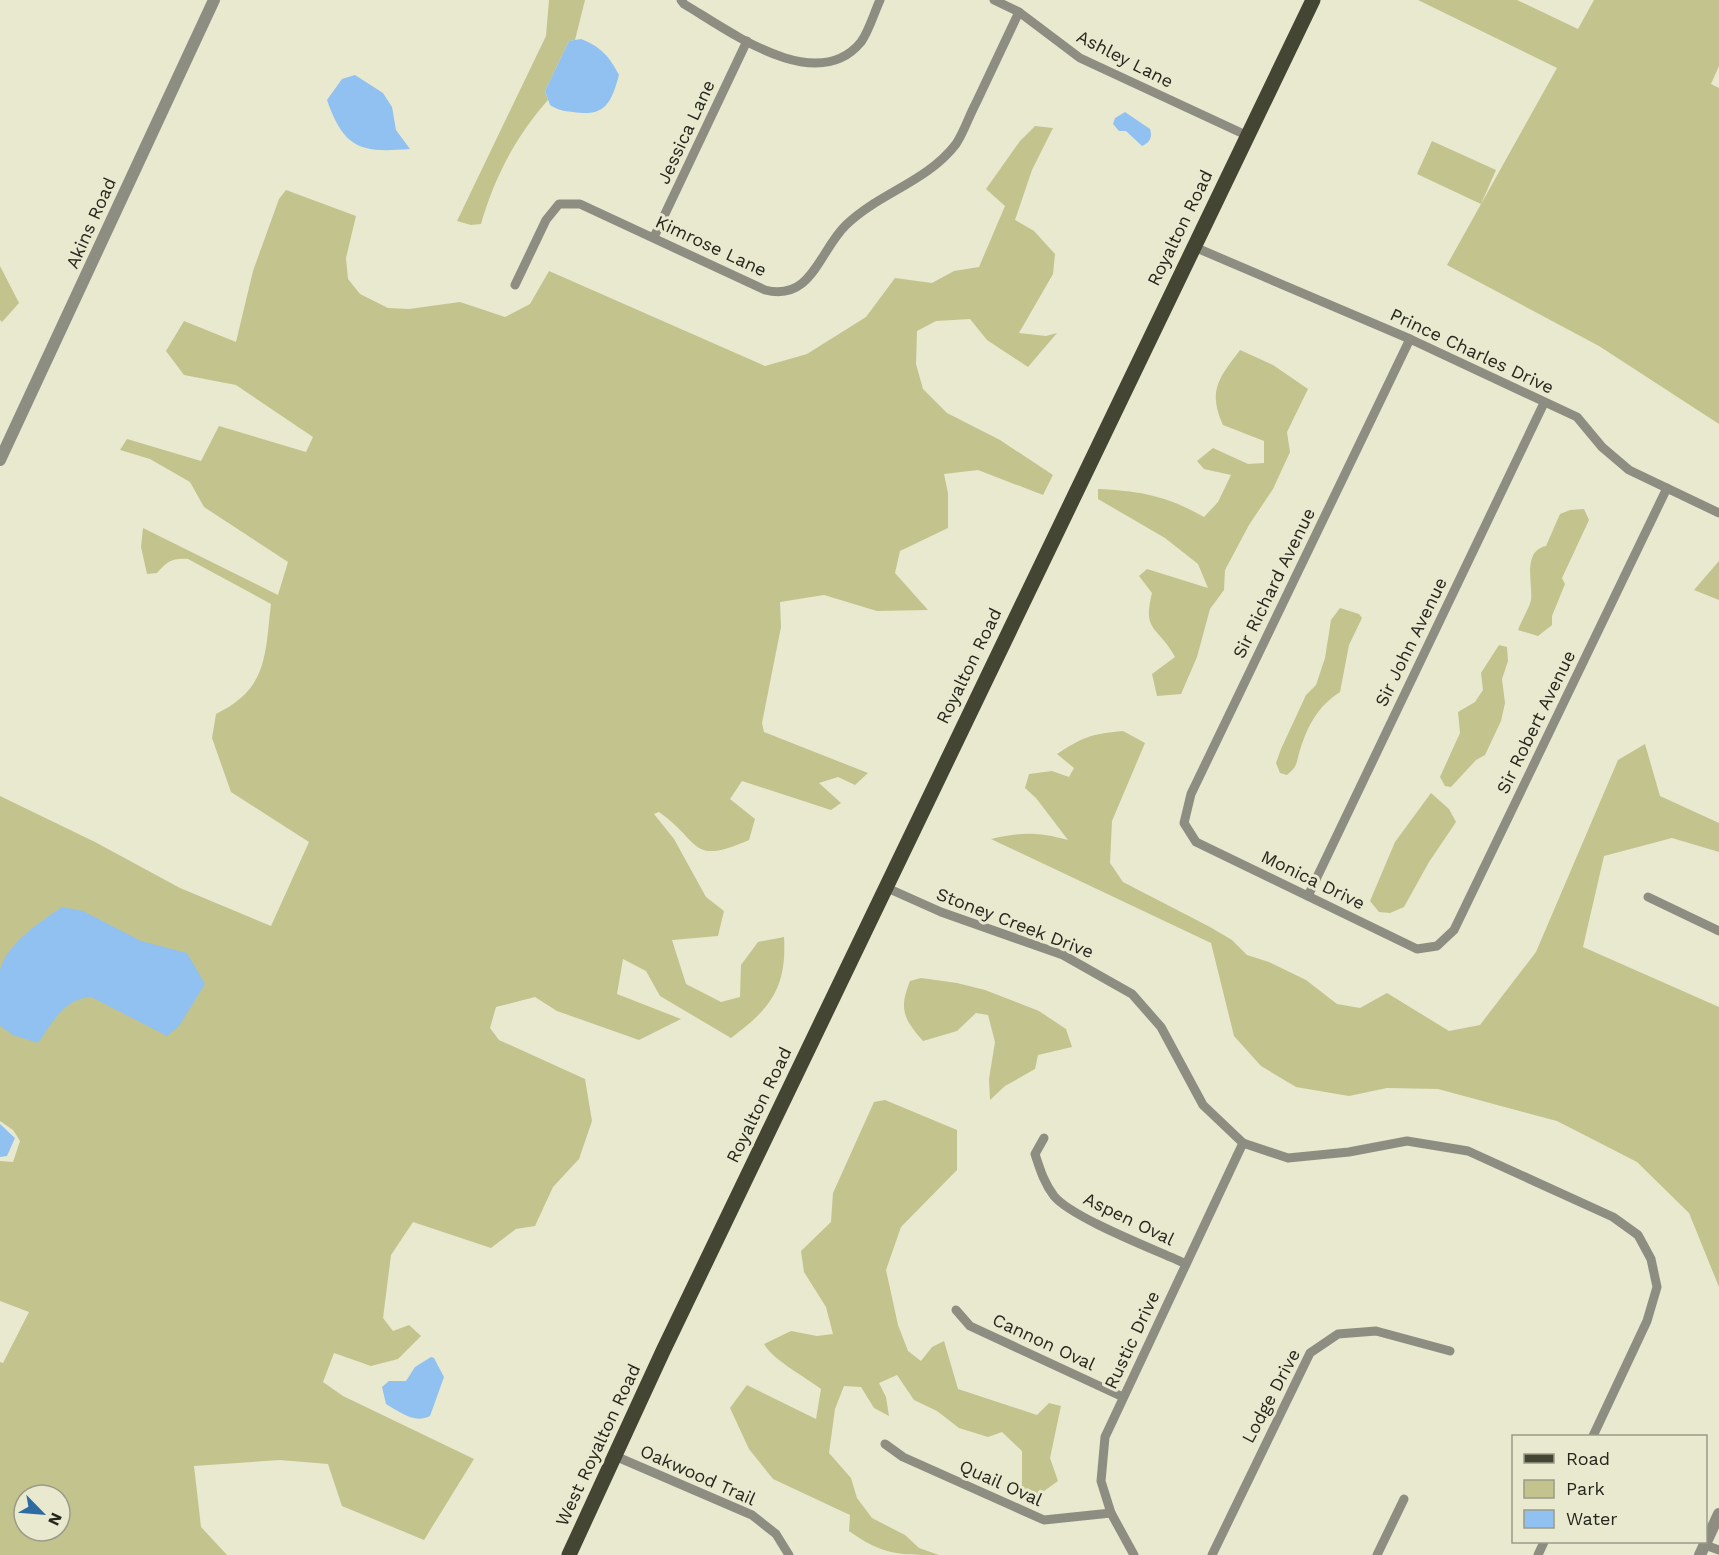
<svg xmlns="http://www.w3.org/2000/svg" width="1719" height="1555" viewBox="0 0 1719 1555" font-family="'Work Sans',sans-serif">
	<style>
		.green { fill: #c3c38e; fill-rule: evenodd }
		.water { fill: #91c1f1 }
		.lines { fill: none; stroke-linecap: round; stroke-linejoin: round }
		.minor { stroke: #8d8d82; stroke-width: 9 }
		.tertiary { stroke: #8d8d82; stroke-width: 12 }
		.primary { stroke: #454533; stroke-width: 15 }
		.labels { text-anchor: middle; stroke-width: 6; stroke-linejoin: round; paint-order: stroke }
		.street-label { font-size: 18px; fill: #26261d; stroke: #e8e9cf }
	</style>
	<rect width="100%" height="100%" fill="#e8e9cf"/>
	<g class="green">
		<path d="M549 0H585L575 40 569 41 545 91 548 100C516 136 494 178 481 224L471 225 457 221 546 36Z"/>
		<polygon points="1418,0 1517,0 1578,29 1594,0 1719,0 1719,66 1711,84 1719,88 1719,424 1599,346 1447,265 1557,68"/>
		<path d="M1035 126 1053 128 1032 170 1015 220 1034 231 1055 254 1053 274 1019 333 1046 336 1057 333 1028 367 987 340 970 319 936 321 917 331 916 364 923 389 947 413 1000 440 1053 475 1043 495 978 470 944 474 948 493V528L900 551 895 573 928 610 877 611 824 595 780 602 781 627 762 723 764 732 868 773 855 785 838 777 819 783 841 803 831 810 742 781 730 799 755 819 749 840C689 866 702 842 659 812L654 814 674 839 706 897 724 911 718 936 672 940 686 984 721 1002 740 997 741 965 758 942 784 937C787 988 770 1009 731 1038L660 996 646 971 623 959 617 994 681 1019 639 1040 557 1011 535 997 496 1007 490 1028 499 1040 585 1079 592 1121 579 1159 553 1187 535 1226 516 1229 491 1248 413 1222 391 1255 383 1318 393 1331 409 1325 421 1336 398 1359 371 1366 334 1353 323 1382 343 1396 474 1459 424 1540 342 1506 328 1464 280 1460 194 1466 201 1527 227 1555H0V1362L3 1363 29 1312 0 1301V1161L13 1162 20 1141 13 1130 0 1121V796L95 842 180 888 271 926 309 842 231 792 212 738 216 714C268 689 265 655 271 604L188 559C172 558 168 561 157 573L147 574 141 547 143 528 278 595 288 562 204 507 190 482 150 459 120 450 127 439 201 461 219 426 306 452 313 437 236 385 184 375 166 351 184 321 236 342 253 271 279 199 286 190 356 216 346 258 348 279 360 294 388 308 409 309 460 302 505 317 530 304 549 271 765 366 807 354 866 317 895 278 932 283 954 271 979 267 1005 206 986 189 1020 141ZM24 1495H60V1531H24Z"/>
		<polygon points="1432,141 1496,170 1481,204 1417,174"/>
		<polygon points="0,266 19,303 2,322 0,320"/>
		<path d="M1240 350 1273 365 1308 389 1287 432 1290 452 1273 489 1249 525 1225 570 1224 590 1210 609 1197 657 1181 694 1157 696 1152 674 1175 657C1158 625 1142 633 1152 593L1139 576 1147 569 1208 588 1198 564 1165 538 1098 499V489C1141 491 1167 496 1204 517L1218 502 1231 475 1204 469 1197 461 1213 448 1248 464 1264 463V441L1223 425C1207 390 1220 377 1240 350Z"/>
		<path d="M1584 509 1589 520 1562 578 1565 584 1552 616V625L1538 636 1518 630C1521 621 1529 609 1531 600 1533 584 1522 551 1546 546L1560 514 1570 510Z"/>
		<polygon points="1719,561 1719,600 1694,590"/>
		<path d="M1340 608 1359 614 1362 618 1349 645 1340 692C1318 706 1308 725 1300 750 1296 763 1298 766 1287 775L1280 773 1276 763 1281 749 1306 695 1316 685 1325 658 1331 620Z"/>
		<polygon points="1499,645 1507,647 1508,661 1502,679 1505,703 1501,721 1485,755 1476,760 1451,787 1445,786 1440,777 1460,733 1458,712 1475,702 1483,690 1481,673"/>
		<path d="M1123 731 1145 743 1112 821 1110 863 1123 882 1210 927 1232 940 1247 955 1269 962 1306 980 1337 1004 1360 1008 1387 993 1449 1031 1480 1025 1536 952 1618 760 1645 744 1660 796 1719 823V852L1672 838 1604 856 1583 947 1719 1007V1287L1689 1213 1637 1162 1557 1121 1438 1089 1387 1088 1349 1096 1296 1087 1261 1066 1234 1036 1211 943 991 839C1022 832 1037 832 1068 840L1036 798 1025 788 1029 774 1052 771 1069 777 1074 768 1057 754C1083 737 1091 734 1123 731Z"/>
		<polygon points="1431,793 1449,809 1456,822 1429,862 1404,907 1390,913 1379,912 1370,901 1395,842"/>
		<path d="M921 978 957 983 985 990 1039 1011 1066 1029 1072 1047 1038 1055 1035 1069 1005 1086 990 1100 989 1079 995 1042 988 1015 976 1013 957 1031 923 1041C903 1018 899 1009 910 981Z"/>
		<path d="M885 1100 957 1130V1170L901 1227 886 1270 898 1325 908 1351 921 1361 932 1347 944 1341 958 1389 1037 1415 1049 1403 1061 1406 1050 1458 1058 1481 1033 1499 1022 1489V1451L1002 1432 988 1437 959 1428 937 1411 914 1400 897 1375 879 1383 886 1397 889 1416 874 1408 861 1387 844 1386 835 1409 829 1453 851 1478 857 1498 872 1518 905 1535 919 1548 939 1555C898 1555 883 1555 849 1531L850 1515 773 1479 749 1449 730 1408 747 1385 816 1419 821 1389C804 1376 773 1360 764 1344L791 1331 817 1336 833 1334 826 1307 804 1272 801 1251 831 1222 833 1193 874 1102Z"/>
	</g>
	<g class="water">
		<path d="M581 39C601 47 609 56 619 75 611 104 605 117 573 112 563 111 558 110 550 105L545 91 569 41Z"/>
		<path d="M355 75 383 93 392 107 396 130 410 149C361 153 344 149 327 100L342 79Z"/>
		<path d="M1125 112 1150 129C1153 138 1149 143 1142 146L1126 131H1119L1113 124 1115 118Z"/>
		<path d="M62 907 83 911 141 941 187 953 205 984 179 1026 167 1036 91 997C65 998 52 1023 38 1043L13 1035 0 1026C0 1009 0 986 0 970 7 943 40 922 62 907Z"/>
		<polygon points="0,1124 15,1138 7,1156 0,1157"/>
		<path d="M431 1357 434 1358 444 1377 430 1416C414 1424 400 1412 386 1404L382 1387 389 1381H406L415 1367Z"/>
	</g>
	<g class="lines">
		<g class="minor">
			<path d="M681 0 684 4C728 30 816 97 861 42 869 31 874 13 880 0"/>
			<polyline points="994,0 1019,12 1080,58 1248,136"/>
			<polyline points="654,237 747,41"/>
			<polyline points="1192,246 1410,339 1577,417 1602,447 1629,470 1719,513"/>
			<path d="M515 285 546 220 559 204H580L765 290C812 302 819 251 846 225 879 193 927 182 956 144 964 132 969 116 976 103 990 73 1005 42 1019 12"/>
			<polyline points="1410,339 1191,794 1184,823 1196,842 1417,949 1437,946 1454,930 1667,488"/>
			<polyline points="885,887 941,912 1063,955 1132,994 1161,1027 1203,1105 1243,1143 1288,1158 1349,1152 1407,1141 1468,1151 1613,1217 1638,1235 1651,1259 1657,1287 1647,1321 1593,1436"/>
			<polyline points="1308,896 1544,403"/>
			<polyline points="1648,897 1719,931"/>
			<path d="M1044 1138 1035 1154C1040 1169 1044 1183 1054 1196 1072 1218 1156 1250 1186 1264"/>
			<polyline points="956,1310 970,1326 1123,1397"/>
			<polyline points="885,1444 903,1457 1044,1520 1111,1513"/>
			<polyline points="615,1456 752,1515 776,1534 789,1555"/>
			<polyline points="1705,1545 1719,1550"/>
			<polyline points="1134,1555 1111,1513 1101,1481 1105,1437 1243,1143"/>
			<polyline points="1212,1555 1310,1353 1338,1334 1376,1331 1450,1351"/>
			<polyline points="1377,1555 1404,1499"/>
			<polyline points="1538,1555 1544,1542"/>
		</g>
		<g class="tertiary">
			<polyline points="0,460 214,0"/>
			<polyline points="1700,1555 1719,1514"/>
		</g>
		<polyline class="primary" points="569,1555 663,1351 1313,0"/>
	</g>
	<g class="labels">
		<g class="street-label">
			<text transform="translate(1125 59) rotate(27)" y="6">Ashley Lane</text>
			<text transform="translate(686 132) rotate(-65)" y="6">Jessica Lane</text>
			<text transform="translate(91 223) rotate(-66)" y="6">Akins Road</text>
			<text transform="translate(1180 228) rotate(-64)" y="6">Royalton Road</text>
			<text transform="translate(711 246) rotate(25)" y="6">Kimrose Lane</text>
			<text transform="translate(1472 351) rotate(25)" y="6">Prince Charles Drive</text>
			<text transform="translate(1274 583) rotate(-64)" y="6">Sir Richard Avenue</text>
			<text transform="translate(1411 642) rotate(-64)" y="6">Sir John Avenue</text>
			<text transform="translate(969 666) rotate(-64)" y="6">Royalton Road</text>
			<text transform="translate(1536 722) rotate(-64)" y="6">Sir Robert Avenue</text>
			<text transform="translate(1313 880) rotate(26)" y="6">Monica Drive</text>
			<text transform="translate(1015 923) rotate(21)" y="6">Stoney Creek Drive</text>
			<text transform="translate(759 1105) rotate(-64)" y="6">Royalton Road</text>
			<text transform="translate(1129 1219) rotate(26)" y="6">Aspen Oval</text>
			<text transform="translate(1132 1340) rotate(-65)" y="6">Rustic Drive</text>
			<text transform="translate(1044 1342) rotate(25)" y="6">Cannon Oval</text>
			<text transform="translate(1271 1396) rotate(-62)" y="6">Lodge Drive</text>
			<text transform="translate(598 1445) rotate(-65)" y="6">West Royalton Road</text>
			<text transform="translate(698 1475) rotate(24)" y="6">Oakwood Trail</text>
			<text transform="translate(1001 1483) rotate(24)" y="6">Quail Oval</text>
		</g>
	</g>
	<rect x="1512" y="1435" width="195" height="108" fill="#e8e9cf" stroke="#9a9b88" stroke-width="1.5"/>
	<rect x="1524" y="1454" width="30" height="9" fill="#454533" stroke="#9a9b88" stroke-width="1.5"/>
	<text x="1566" y="1465" font-size="18" fill="#26261d">Road</text>
	<rect x="1524" y="1480" width="30" height="18" fill="#c3c38e" stroke="#9a9b88" stroke-width="1.5"/>
	<text x="1566" y="1495" font-size="18" fill="#26261d">Park</text>
	<rect x="1524" y="1510" width="30" height="18" fill="#91c1f1" stroke="#9a9b88" stroke-width="1.5"/>
	<text x="1566" y="1525" font-size="18" fill="#26261d">Water</text>
	<g transform="translate(42 1513) rotate(115)"><circle r="28" fill="#e8e9cf" stroke="#9a9b88" stroke-width="1.5"/>
	<path d="M0-4.5L10 22L0 15L-10 22Z" fill="#2e6ba2"/>
	<text y="-9" font-size="16" font-weight="bold" text-anchor="middle" fill="#26261d">N</text>
	</g>
</svg>
